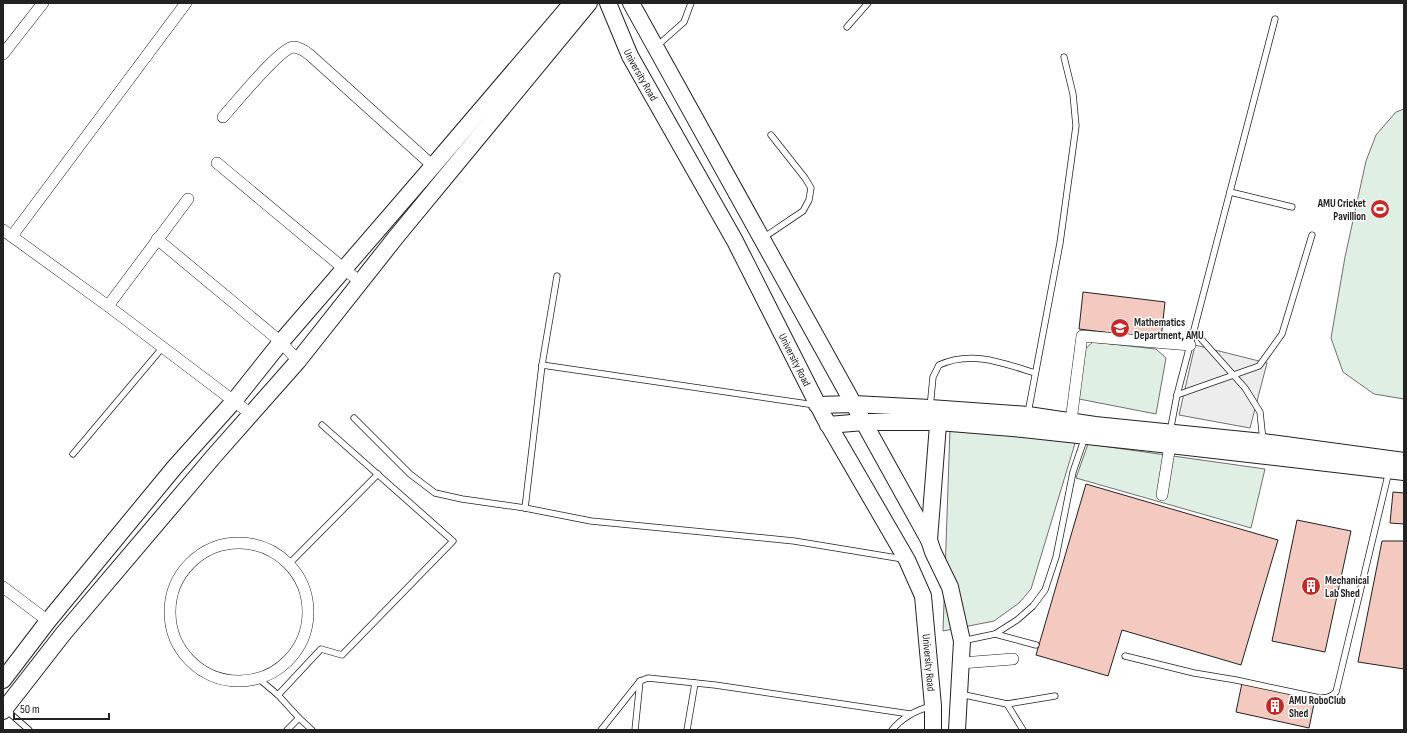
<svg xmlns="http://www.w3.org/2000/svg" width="1407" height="733" viewBox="0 0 1407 733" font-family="'Sofia Sans Condensed',sans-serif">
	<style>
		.green { fill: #e0efe3; stroke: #6f6f6f }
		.parking { fill: #ededed; stroke: #6f6f6f }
		.building { fill: #f3c9c0; stroke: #222 }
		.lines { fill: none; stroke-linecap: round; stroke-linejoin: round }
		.lane-casing { stroke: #222; stroke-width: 7 }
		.street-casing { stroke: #222; stroke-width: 12 }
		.secondary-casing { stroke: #222; stroke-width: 18 }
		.lane { stroke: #fff; stroke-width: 5.5 }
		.street { stroke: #fff; stroke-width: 11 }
		.secondary { stroke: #fff; stroke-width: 16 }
		.labels { text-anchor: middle; stroke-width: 3; stroke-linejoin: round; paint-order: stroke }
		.street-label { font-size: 11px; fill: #222; stroke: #fff }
		.poi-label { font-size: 11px; font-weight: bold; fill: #222; stroke: #fff; text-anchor: start }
	</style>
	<rect width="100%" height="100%" fill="#fff"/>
	<g class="green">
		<polygon points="1404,109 1404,399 1374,394 1343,372 1331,338 1345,257 1366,161 1376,135 1396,112"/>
		<polygon points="1093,342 1156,349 1166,358 1156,414 1079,399 1084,350"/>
		<polygon points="950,429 1076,440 1031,589 1019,603 994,621 943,631"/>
		<polygon points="1088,444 1265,469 1251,528 1076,478"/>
	</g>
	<polygon class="parking" points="1195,345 1267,363 1250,428 1179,415"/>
	<g class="building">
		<polygon points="1083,292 1165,302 1161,339 1079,329"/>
		<polygon points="1086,484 1278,540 1241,665 1122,630 1108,676 1036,655"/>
		<polygon points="1393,492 1404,493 1404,524 1390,523"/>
		<polygon points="1297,520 1351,531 1325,652 1272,641"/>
		<polygon points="1382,541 1404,541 1404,669 1358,662"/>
		<polygon points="1242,683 1315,699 1309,728 1236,712"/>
	</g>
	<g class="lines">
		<g class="lane-casing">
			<g id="lane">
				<polyline points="847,27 868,3"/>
				<polyline points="657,46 684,22 691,3"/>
				<polyline points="1230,192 1292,207"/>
				<polyline points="763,238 803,211 809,200 811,188 805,178 771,135"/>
				<polyline points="1194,331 1245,388 1260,412 1263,441"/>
				<polyline points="542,365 815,405"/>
				<polyline points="1177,395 1259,366 1282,334 1312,235"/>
				<path d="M930 408 933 377 939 365C972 350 1003 363 1035 373"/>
				<polyline points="1028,413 1060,243 1076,126 1073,94 1064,57"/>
				<polyline points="354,418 410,474 435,493 462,499 525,508 542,365 557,276"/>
				<polyline points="1170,432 1177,395 1275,19"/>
				<polyline points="73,454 163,347"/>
				<polyline points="525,508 591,521 794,541 903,559"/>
				<polyline points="289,564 378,474"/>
				<polyline points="995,634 1036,645"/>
				<polyline points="962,641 995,634 1017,620 1033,606 1045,590 1056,557 1073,472 1085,437"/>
				<path d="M1125 656 1194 673 1236 680 1320 698C1327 698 1331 697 1336 692L1389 471"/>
				<polyline points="258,678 278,695 299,718 287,730"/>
				<polyline points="960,694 1007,704 1055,696"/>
				<polyline points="278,695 321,649 342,655 453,541 322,425"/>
				<polyline points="1007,704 1023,730"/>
				<polyline points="5,709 29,730"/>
				<polyline points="299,718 312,730"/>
				<polyline points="601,730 640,681 648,678 715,685 910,714"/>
				<polyline points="635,730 640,681"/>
				<polyline points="687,730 695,683"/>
				<path d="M892 730C902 718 916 710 932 706"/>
			</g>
		</g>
		<g class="street-casing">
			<g id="street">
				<polyline points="3,54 43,3"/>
				<path d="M223 117C234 105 279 49 293 47 299 47 305 51 310 55L433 166"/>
				<polyline points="217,163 360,282"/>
				<polyline points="3,230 108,306 251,414"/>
				<polyline points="12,236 186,3"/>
				<polyline points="157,239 281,342 298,361"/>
				<polyline points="108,306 188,199"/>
				<polyline points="1071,421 1082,336 1190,345"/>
				<polyline points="1162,495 1170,445 1170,438"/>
				<circle cx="239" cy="612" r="69"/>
				<polyline points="3,587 48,621"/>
				<polyline points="961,663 1013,659"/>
			</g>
		</g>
		<g class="secondary-casing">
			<g id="secondary">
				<path id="s1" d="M608 3 630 56 735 241 824 417 907 560 923 596 933 706V730"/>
				<polyline points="631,3 929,540 933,552 950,587 962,641 957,730"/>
				<polyline points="817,405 854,404 930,408 1028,415 1095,425 1263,442 1404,461"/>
				<polyline points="828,425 864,422 938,422 1023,429 1170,445 1404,472"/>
				<polyline points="929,540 939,412"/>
				<polyline points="3,680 48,621 174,468 234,401 281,342 433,166 572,3"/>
				<polyline points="3,711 63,634 214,456 298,361 396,237 589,3"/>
			</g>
		</g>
		<use href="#lane" class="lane"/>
		<use href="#street" class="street"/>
		<use href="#secondary" class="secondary"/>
	</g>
	<defs>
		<g id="stadium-disc" transform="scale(1)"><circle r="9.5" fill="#c62828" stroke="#fff"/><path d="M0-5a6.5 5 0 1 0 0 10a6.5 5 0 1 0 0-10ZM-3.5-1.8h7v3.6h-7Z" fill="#fff"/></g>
		<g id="university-disc" transform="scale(1)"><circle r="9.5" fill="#c62828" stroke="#fff"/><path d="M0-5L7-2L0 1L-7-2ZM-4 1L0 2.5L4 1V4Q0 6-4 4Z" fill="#fff"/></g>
		<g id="building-disc" transform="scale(1)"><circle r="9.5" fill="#c62828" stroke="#fff"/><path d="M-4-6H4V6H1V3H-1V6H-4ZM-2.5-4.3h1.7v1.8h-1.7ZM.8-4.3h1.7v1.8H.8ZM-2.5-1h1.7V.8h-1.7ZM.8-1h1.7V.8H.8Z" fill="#fff"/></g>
	</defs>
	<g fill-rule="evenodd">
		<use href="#stadium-disc" x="1380" y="209"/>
		<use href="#university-disc" x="1120" y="328"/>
		<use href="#building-disc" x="1311" y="586"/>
		<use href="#building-disc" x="1275" y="706"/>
	</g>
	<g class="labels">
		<g class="street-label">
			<text dy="4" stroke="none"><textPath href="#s1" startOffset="79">University Road</textPath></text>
			<text dy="4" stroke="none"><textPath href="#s1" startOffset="403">University Road</textPath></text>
			<text dy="4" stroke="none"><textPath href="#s1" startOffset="739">University Road</textPath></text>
		</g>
		<g class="poi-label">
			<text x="1366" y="207" text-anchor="end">AMU Cricket<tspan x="1366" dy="13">Pavillion</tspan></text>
			<text x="1134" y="326">Mathematics<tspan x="1134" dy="13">Department, AMU</tspan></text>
			<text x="1325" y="584">Mechanical<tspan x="1325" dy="13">Lab Shed</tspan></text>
			<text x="1289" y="704">AMU RoboClub<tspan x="1289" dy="13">Shed</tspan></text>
		</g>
	</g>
	<rect width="1407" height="733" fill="none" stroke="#222222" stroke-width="8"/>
	<path d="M14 713v6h95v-6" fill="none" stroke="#222222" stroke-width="2"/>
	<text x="20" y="713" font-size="12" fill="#222222" stroke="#ffffff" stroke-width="3" paint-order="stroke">50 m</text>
</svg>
